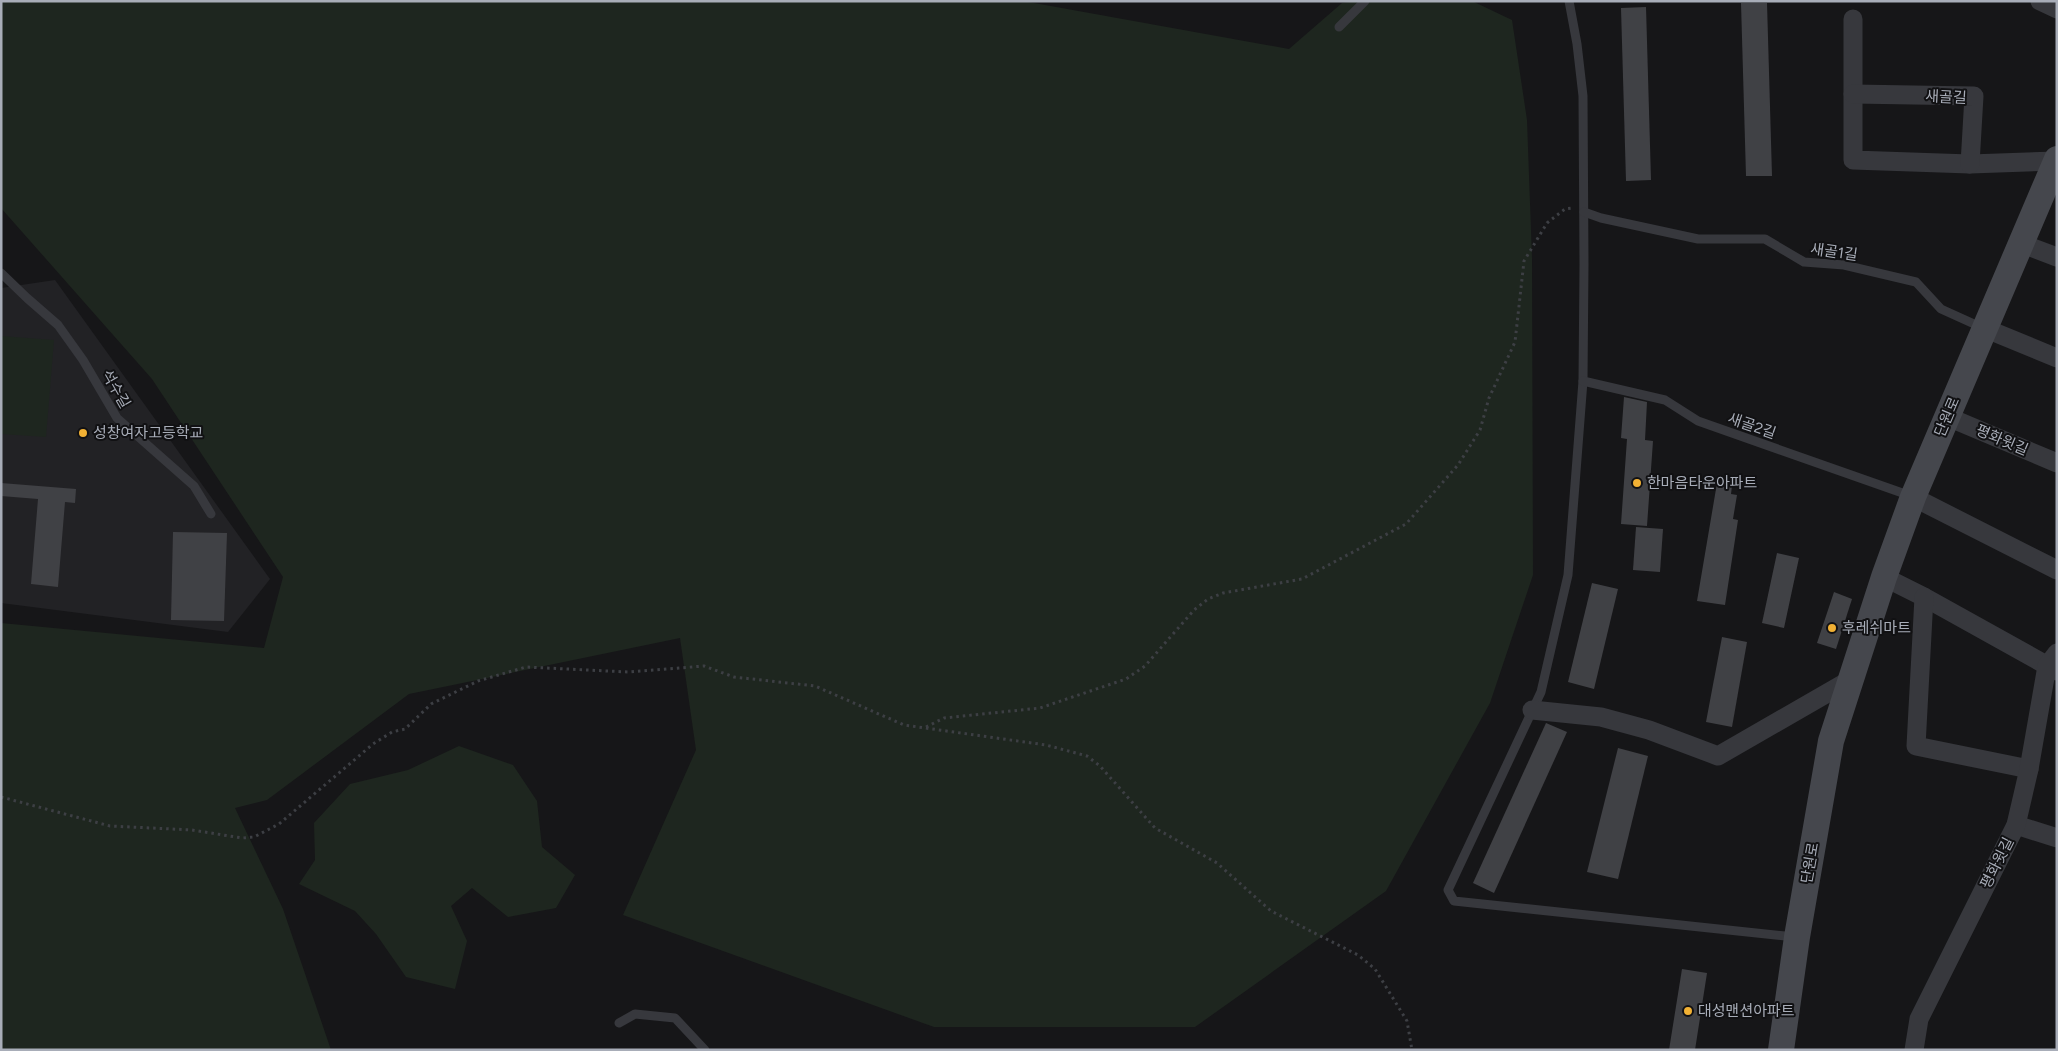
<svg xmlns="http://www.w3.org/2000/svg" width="2058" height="1051" viewBox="0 0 2058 1051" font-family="Figtree,'Noto Sans KR',sans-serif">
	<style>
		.built { fill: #222225 }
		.green { fill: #1e261f }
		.building { fill: #404145 }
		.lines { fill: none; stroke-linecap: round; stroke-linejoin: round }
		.path { stroke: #3d3f44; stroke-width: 3; stroke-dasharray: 2.5 4; stroke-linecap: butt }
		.lane { stroke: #37383d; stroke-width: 9 }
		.street { stroke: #37383d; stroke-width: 19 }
		.secondary { stroke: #45474d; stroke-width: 26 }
		.poi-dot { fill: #f2b134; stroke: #111113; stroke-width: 2 }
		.labels { text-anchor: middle; stroke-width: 4; stroke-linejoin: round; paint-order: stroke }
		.street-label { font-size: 15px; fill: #a8adb8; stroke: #111113 }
		.poi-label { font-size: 15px; fill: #a8adb8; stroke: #111113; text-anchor: start }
	</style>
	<rect width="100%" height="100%" fill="#161618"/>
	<polygon class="built" points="55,280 270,579 228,632 1,603 1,288"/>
	<g class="green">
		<polygon points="1,1 1023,1 1289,49 1342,3 1355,1 1472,1 1512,20 1527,120 1532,258 1533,575 1490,703 1386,891 1195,1027 934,1027 623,915 696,750 680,638 409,694 267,800 235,808 283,909 331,1050 1,1050 1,623 264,648 283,577 152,379 1,208"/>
		<polygon points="1,336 54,340 46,437 1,434"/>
		<polygon points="459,746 513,765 537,801 542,847 575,875 556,908 508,917 472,888 451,906 467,941 455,989 406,977 376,934 355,911 299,884 315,860 314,823 350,784 408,770"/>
	</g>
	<g class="building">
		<polygon points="1741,3 1767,3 1772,176 1746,176"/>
		<polygon points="1646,7 1651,180 1626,181 1621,8"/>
		<polygon points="1624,397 1647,402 1645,440 1653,441 1647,526 1621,524 1627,439 1621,438"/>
		<polygon points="1,483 76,489 75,503 65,502 58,587 31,584 38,499 1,496"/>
		<polygon points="1717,483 1732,486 1731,494 1737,495 1733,519 1738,520 1725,605 1697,601"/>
		<polygon points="1636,527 1663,529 1660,572 1633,570"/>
		<polygon points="173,532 227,533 224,621 171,620"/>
		<polygon points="1777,553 1799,558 1784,628 1762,623"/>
		<polygon points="1592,583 1618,589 1594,689 1568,682"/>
		<polygon points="1834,592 1852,599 1836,649 1817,643"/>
		<polygon points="1722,637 1747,642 1732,727 1706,722"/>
		<polygon points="1546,723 1567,732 1494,893 1473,883"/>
		<polygon points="1618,748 1648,756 1618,879 1587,872"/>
		<polygon points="1682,969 1707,973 1695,1050 1669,1050"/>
	</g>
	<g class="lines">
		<g class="path">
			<polyline points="926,727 944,718 1040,708 1126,679 1145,666 1194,610 1208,599 1223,593 1302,579 1406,524 1458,465 1480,430 1489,398 1515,342 1524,261 1547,223 1565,209 1573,208"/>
			<polyline points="1,797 110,826 192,830 242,838 254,837 279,824 373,744 392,732 405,729 431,704 478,681 526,667 628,672 704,666 734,677 815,686 904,725 1046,745 1087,756 1100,766 1155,828 1217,863 1271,911 1358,955 1375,969 1407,1021 1412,1050"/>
		</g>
		<g class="lane">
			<polyline points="1569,1 1577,44 1583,96 1584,264 1583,381 1568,575 1541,692 1448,890 1454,901 1795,937"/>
			<polyline points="1339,27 1365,1"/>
			<polyline points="1584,212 1601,218 1698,239 1765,239 1804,262 1844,265 1916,282 1941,309 1983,328"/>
			<polyline points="1,273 27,298 58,325 83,360 117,418 194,486 211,514"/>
			<polyline points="1583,381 1665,400 1698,421 1911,496"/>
			<polyline points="619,1023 635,1014 675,1018 705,1050"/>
		</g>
		<g class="street">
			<polyline points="2040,1 2057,9"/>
			<polyline points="1853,19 1853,160 1970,164 2057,161"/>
			<polyline points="1853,94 1974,96 1970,164"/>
			<polyline points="2020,243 2057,257"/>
			<polyline points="1984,328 2057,358"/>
			<polyline points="1948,417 2057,463"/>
			<polyline points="1913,497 2057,570"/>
			<polyline points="1884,577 1924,597 2057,671"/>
			<polyline points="1924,597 1916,746 2029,769"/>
			<polyline points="1532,710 1601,717 1649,730 1718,756 1850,680"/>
			<polyline points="2016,825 2057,838"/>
			<polyline points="1914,1050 1919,1019 2016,825 2029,769 2047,666 2057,653"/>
		</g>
		<polyline class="secondary" points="1781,1050 1797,937 1831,741 1884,577 1913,497 2057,159"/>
	</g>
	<g class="poi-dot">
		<circle cx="83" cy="433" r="5"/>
		<circle cx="1637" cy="483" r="5"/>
		<circle cx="1832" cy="628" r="5"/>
		<circle cx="1688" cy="1011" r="5"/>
	</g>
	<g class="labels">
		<g class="street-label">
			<text transform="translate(1946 97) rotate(3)" y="5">새골길</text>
			<text transform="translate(1834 252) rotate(8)" y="5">새골1길</text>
			<text transform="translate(116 389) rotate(60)" y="5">석수길</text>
			<text transform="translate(1947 417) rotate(-67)" y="5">단원로</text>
			<text transform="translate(1752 426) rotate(19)" y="5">새골2길</text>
			<text transform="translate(2002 440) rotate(23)" y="5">평화윗길</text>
			<text transform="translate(1810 863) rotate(-80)" y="5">단원로</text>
			<text transform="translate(1997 863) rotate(-63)" y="5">평화윗길</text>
		</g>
		<g class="poi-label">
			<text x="93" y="438">성창여자고등학교</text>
			<text x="1647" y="488">한마음타운아파트</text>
			<text x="1842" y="633">후레쉬마트</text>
			<text x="1698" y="1016">대성맨션아파트</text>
		</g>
	</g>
	<rect width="2058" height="1051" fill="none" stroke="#a8adb8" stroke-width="5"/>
</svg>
